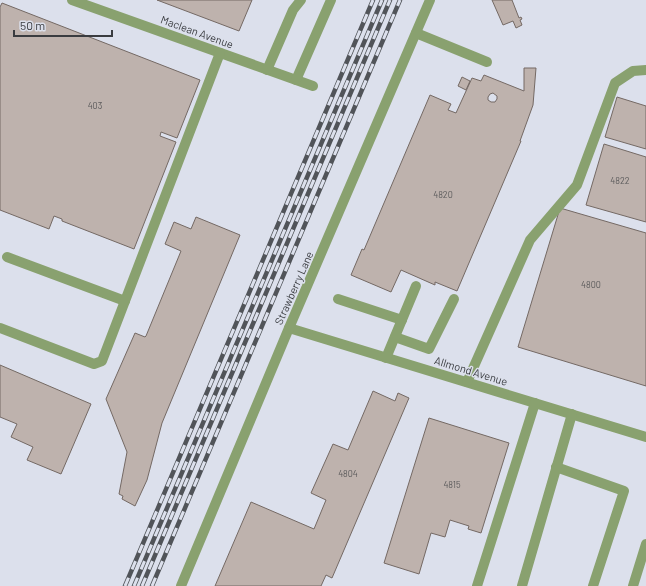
<svg xmlns="http://www.w3.org/2000/svg" width="646" height="586" viewBox="0 0 646 586" font-family="Barlow,sans-serif">
	<style>
		.building { fill: #beb2ad; stroke: #746964; fill-rule: evenodd }
		.lines { fill: none; stroke-linecap: round; stroke-linejoin: round }
		.minor { stroke: #89a16f; stroke-width: 10 }
		.rail-casing { stroke: #515459; stroke-width: 4.5 }
		.rail { stroke: #dce0ec; stroke-width: 3; stroke-dasharray: 9; stroke-linecap: butt }
		.labels { text-anchor: middle; stroke-width: 3; stroke-linejoin: round; paint-order: stroke }
		.number-label { font-size: 9px; fill: #5b5a5b }
		.street-label { font-size: 11px; fill: #3a3c40; stroke: #dce0ec }
	</style>
	<rect width="100%" height="100%" fill="#dce0ec"/>
	<g class="building">
		<polygon points="157,0 252,0 239,31"/>
		<polygon points="492,0 512,0 519,18 521,17 522,19 520,20 522,25 516,28 513,21 503,25"/>
		<polygon points="2,3 200,80 177,138 161,132 160,136 176,142 134,249 62,221 62,219 54,216 49,229 0,210 0,7"/>
		<path d="M524 68H536L533 105 520 141H521L457 291 435 282V285L401 270 391 292 351 275 362 249 364 250 430 95 451 104 448 110 456 113 472 78 481 81 484 75 524 91ZM493 93 497 96V99L495 102H491L488 100V97L490 94Z"/>
		<polygon points="462,77 470,81 466,90 458,86"/>
		<polygon points="617,97 646,106 646,149 605,137"/>
		<polygon points="604,144 646,157 646,222 586,205"/>
		<polygon points="560,208 646,233 646,386 518,347"/>
		<polygon points="196,217 240,235 162,423 147,480 135,506 122,499 123,496 119,494 127,452 106,399 135,333 145,337 146,336 181,251 165,244 174,222 191,229"/>
		<polygon points="0,365 91,404 61,474 27,460 33,447 11,437 17,424 0,417"/>
		<polygon points="373,391 395,401 398,393 409,398 332,578 326,575 321,586 215,586 251,502 314,529 326,500 311,493 333,444 348,450"/>
		<polygon points="429,418 509,443 481,533 468,529 469,526 450,520 445,537 431,533 419,574 384,563"/>
	</g>
	<g class="lines">
		<g class="minor">
			<polyline points="72,0 313,86"/>
			<polyline points="416,33 487,62"/>
			<polyline points="267,70 293,10 301,0"/>
			<polyline points="296,80 331,0"/>
			<polyline points="7,257 125,301"/>
			<polyline points="338,299 402,320"/>
			<polyline points="0,328 94,364 102,361 220,53"/>
			<polyline points="289,328 646,437"/>
			<polyline points="395,337 429,349 454,299"/>
			<polyline points="386,358 416,286"/>
			<polyline points="467,382 530,240 577,185 615,83 633,71 646,70"/>
			<polyline points="556,467 624,491 593,586"/>
			<polyline points="181,586 289,328 430,0"/>
			<polyline points="477,586 535,403"/>
			<polyline points="522,586 572,414"/>
			<polyline points="633,586 646,544"/>
		</g>
		<g class="rail-casing">
			<g id="rail">
				<polyline points="125,586 373,0"/>
				<polyline points="134,586 382,0"/>
				<polyline points="142,586 390,0"/>
				<polyline points="152,586 400,0"/>
			</g>
		</g>
		<use href="#rail" class="rail"/>
	</g>
	<g class="labels">
		<g class="number-label">
			<text x="95" y="109">403</text>
			<text x="620" y="184">4822</text>
			<text x="443" y="198">4820</text>
			<text x="591" y="288">4800</text>
			<text x="348" y="477">4804</text>
			<text x="452" y="488">4815</text>
		</g>
		<g class="street-label">
			<text transform="translate(197 32) rotate(20)" y="4">Maclean Avenue</text>
			<text transform="translate(294 288) rotate(-66)" y="4">Strawberry Lane</text>
			<text transform="translate(471 371) rotate(17)" y="4">Allmond Avenue</text>
		</g>
	</g>
	<path d="M14 30v6h98v-6" fill="none" stroke="#3a3c40" stroke-width="2"/>
	<text x="20" y="30" font-size="12" fill="#3a3c40" stroke="#dce0ec" stroke-width="3" paint-order="stroke">50 m</text>
</svg>
